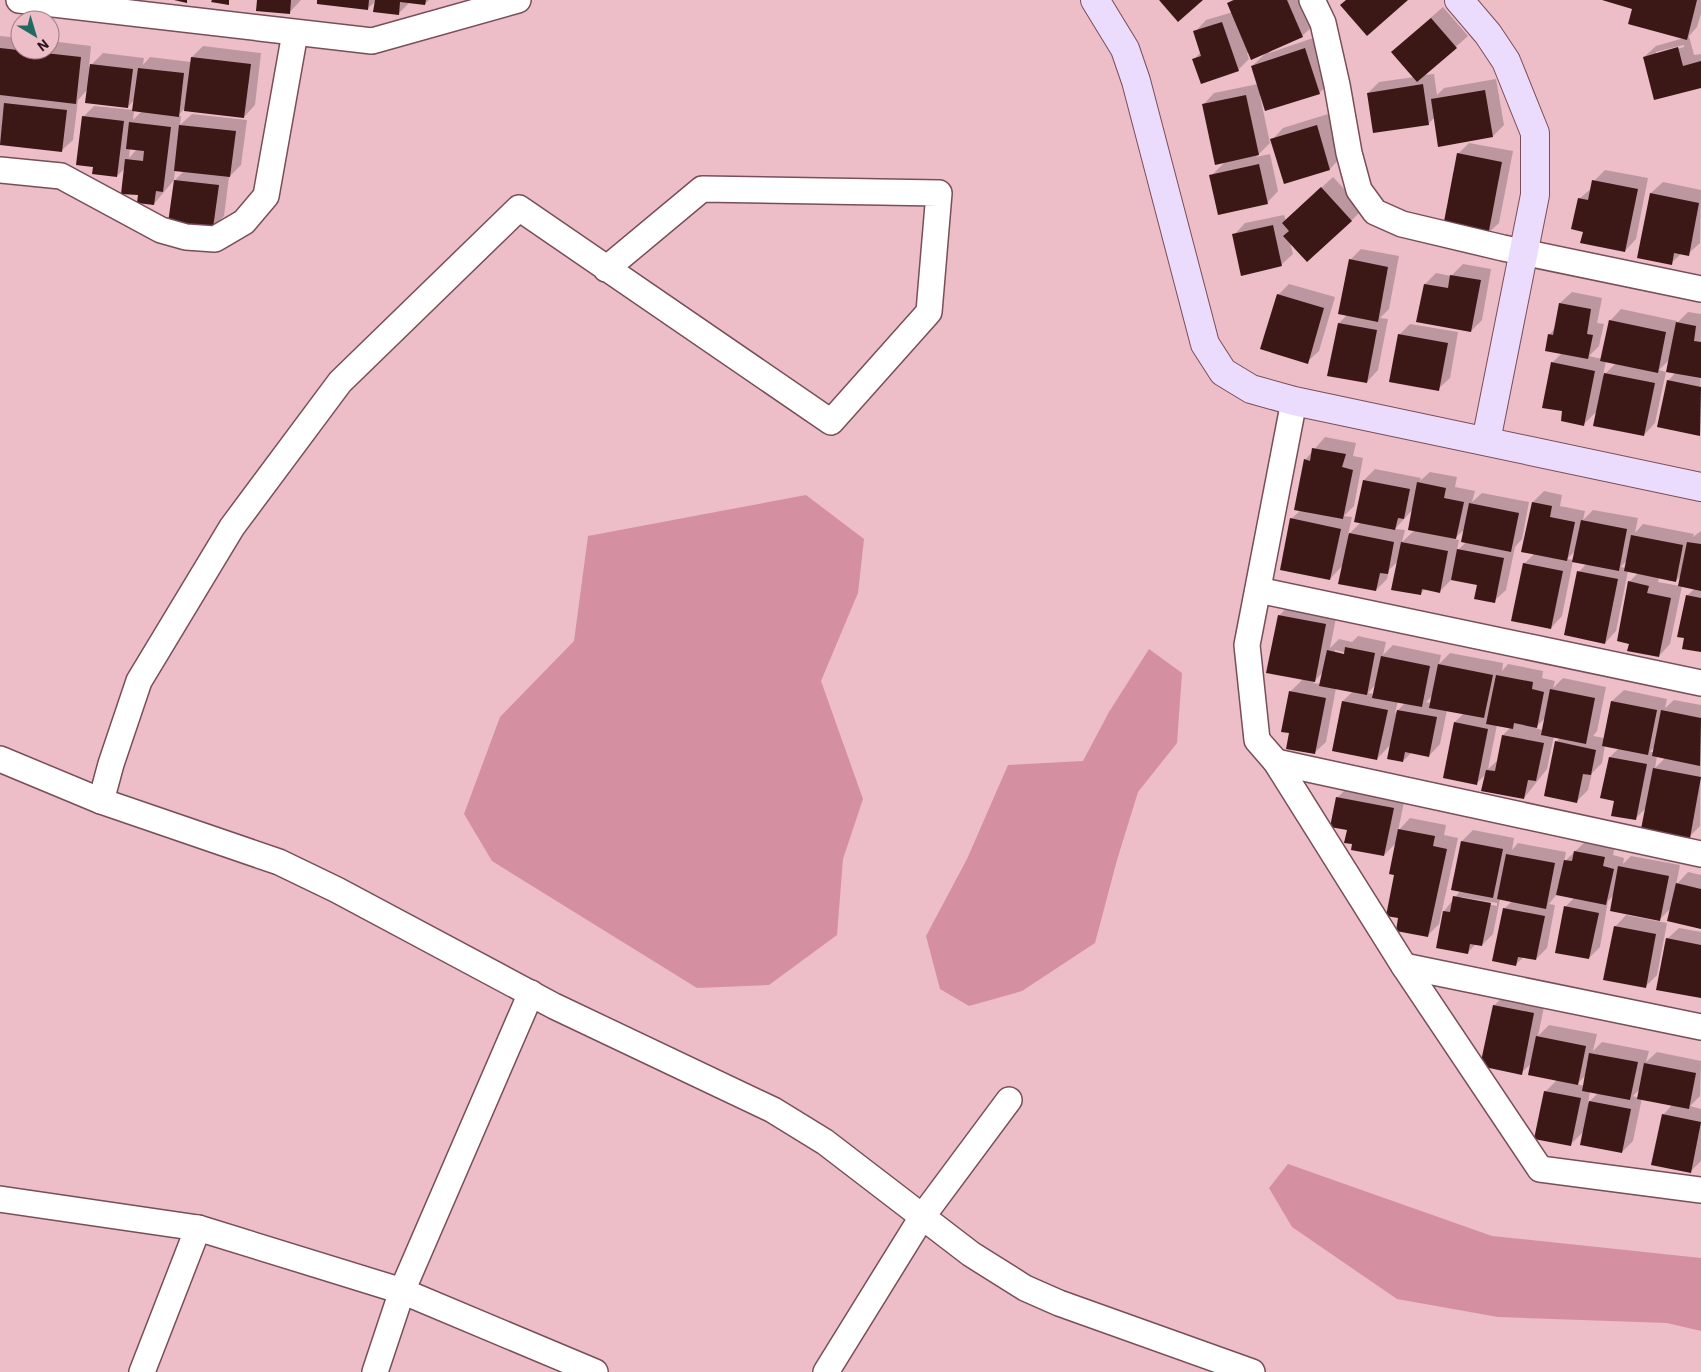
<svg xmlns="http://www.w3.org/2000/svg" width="1701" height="1372" viewBox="0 0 1701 1372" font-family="'IBM Plex Sans',sans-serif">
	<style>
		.green { fill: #d490a1 }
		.shadow { fill: #0003; fill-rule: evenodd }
		.building { fill: #3b1716 }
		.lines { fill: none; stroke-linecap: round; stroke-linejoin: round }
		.street-casing { stroke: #784e58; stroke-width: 28 }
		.secondary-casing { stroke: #784e58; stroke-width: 30 }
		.street { stroke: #fff; stroke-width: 25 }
		.secondary { stroke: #ebdcfd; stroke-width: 28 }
	</style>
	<rect width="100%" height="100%" fill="#edbdc8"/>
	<g class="green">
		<polygon points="806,495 864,539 858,593 821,681 863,799 843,859 837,935 769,985 697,988 492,861 464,814 500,717 574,641 588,536"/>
		<polygon points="1149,649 1182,673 1177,743 1138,792 1117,860 1095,943 1022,991 969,1006 940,989 926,936 967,859 1008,765 1083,761 1109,712"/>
		<polygon points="1288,1164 1492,1236 1701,1258 1701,1331 1667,1323 1498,1317 1397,1299 1292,1227 1269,1188"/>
	</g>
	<g class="shadow">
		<polygon points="259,0 301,0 289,13"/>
		<polygon points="318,0 429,0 425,4 410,2 398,14 376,1 367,9"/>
		<polygon points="1232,0 1303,0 1314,25 1302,36 1268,51 1269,53 1316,37 1331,82 1319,93 1260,96 1270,143 1256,157 1270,154 1278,191 1267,203 1211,176 1225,162 1203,105 1214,93 1258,84 1252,66 1266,53 1247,53 1249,59 1238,70 1194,59 1201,52 1195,32 1206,20 1233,12 1229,3"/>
		<path d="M1604 0H1701V14L1697 27 1689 36 1694 55 1701 54V87L1644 57 1656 46 1684 38 1633 8ZM1684 45V47L1656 54V52Z"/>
		<polygon points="1443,7 1468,36 1424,75 1434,74 1437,95 1444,88 1496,79 1504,125 1493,136 1435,117 1428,124 1368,93 1379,82 1414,77 1404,41"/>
		<path d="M0 36 20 38V50H50V41L91 46 89 67 103 53 144 58 143 65 150 57 191 62 192 57 203 46 261 53 255 105 244 117 184 109 178 116H181L180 125 192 114 247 120 241 165 229 177 224 216 213 227 175 180 184 171 175 170 174 180 154 204 139 194 126 167 117 176 94 166 83 117 94 106 134 110 135 99 128 107 88 89 78 100 73 140 61 151 0 144ZM134 110 142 111 133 120ZM130 148 137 149 129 158Z"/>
		<polygon points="1328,114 1341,157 1330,169 1285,183 1272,140 1283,128"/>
		<polygon points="1469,143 1513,151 1499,223 1487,234 1458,154"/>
		<polygon points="1605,170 1648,178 1636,239 1625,251 1584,231 1579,199 1592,188 1594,181"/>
		<polygon points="1333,177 1363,209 1352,220 1290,242 1293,254 1281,265 1234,235 1245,223 1284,215 1286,221"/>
		<polygon points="1663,182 1701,190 1700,243 1688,254 1682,253 1671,263 1638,257 1651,193"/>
		<polygon points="1361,249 1399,256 1389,309 1380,318 1388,319 1378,370 1367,382 1339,323 1347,315 1350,260"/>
		<polygon points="1463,264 1491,269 1482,320 1471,331 1425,284 1436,273 1451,276"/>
		<polygon points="1289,284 1335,297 1319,351 1307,362 1278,295"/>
		<path d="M1572 292 1602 298 1597 323 1604 324 1599 346 1589 356 1602 359 1610 321 1621 309 1677 321 1676 324 1688 312 1701 314 1700 434 1668 381 1676 372 1670 359 1659 370 1666 372 1655 423 1644 435 1598 410 1584 424 1564 410 1552 363 1562 353 1549 335 1555 328 1560 303ZM1606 361 1616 363 1603 376Z"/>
		<polygon points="1410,324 1458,332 1450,378 1438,389 1399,335"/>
		<path d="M1325 437 1356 443 1353 456 1363 458 1354 506 1344 516 1352 517 1348 535 1361 522 1364 480 1375 469 1421 478 1420 481 1430 472 1457 477 1455 487 1475 491 1472 502 1482 493 1529 502 1522 539 1515 547 1506 590 1494 601 1478 584 1452 579 1440 591 1426 588 1420 594 1398 561 1389 570 1387 579 1376 590 1343 565 1330 579 1291 519 1301 510 1305 460ZM1414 508 1415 530 1402 542 1405 530 1395 529ZM1466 528V542L1457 551 1459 540 1454 539Z"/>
		<path d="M1544 491 1562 495 1560 506 1585 511 1583 520 1593 510 1638 518 1635 533 1643 524 1694 534 1693 537 1701 531V651L1687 596 1695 588 1682 586 1670 644 1659 656 1630 643 1629 582 1638 573 1628 571 1616 631 1605 643 1579 572 1587 563 1573 561 1562 616 1551 628 1524 564 1534 554 1533 502ZM1576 550 1574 560 1567 559ZM1627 560 1626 568 1621 567ZM1682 574 1680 586 1658 582 1659 577 1676 581Z"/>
		<path d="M1290 604 1337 613 1330 648 1339 639 1352 642 1358 636 1386 642 1383 655 1393 645 1441 655 1439 664 1450 653 1503 663 1502 671 1508 664 1543 671 1542 678 1555 681 1553 688 1563 678 1606 687 1597 731 1593 736 1604 738 1612 701 1624 690 1667 699 1665 708 1674 700 1701 705 1700 826 1689 837 1646 808 1635 819 1615 800 1610 757 1619 748 1605 745 1602 763 1592 773 1588 790 1577 801 1556 742 1561 737 1554 736 1547 769 1524 798 1486 774 1476 784 1455 722 1464 713 1447 710 1440 744 1429 756 1412 752 1403 761 1391 744 1377 759 1343 701 1353 691 1336 688 1326 742 1314 753 1291 732 1290 692 1303 679 1279 616ZM1335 650 1350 654V656L1335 653ZM1323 672 1321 684 1313 683ZM1376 684 1374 694 1368 693ZM1433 695 1431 703 1426 702ZM1398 701 1405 703 1395 713ZM1546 717 1543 730 1535 728ZM1497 725 1511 727 1503 735 1499 759 1488 769ZM1655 746 1654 752H1650ZM1657 756 1665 758 1655 768Z"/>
		<polygon points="1349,786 1405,797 1398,831 1410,818 1446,825 1444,835 1458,838 1439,924 1427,936 1400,917 1395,874 1396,843 1384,855 1353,843 1348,829 1332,826 1338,797"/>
		<path d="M1473 830 1514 838 1512 850 1518 843 1566 852 1564 862 1587 840 1615 846 1613 855 1624 858 1623 864 1631 856 1680 865 1676 885 1688 872 1701 875V927L1671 908 1660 919 1614 895 1608 901 1600 947 1589 958 1565 907 1574 898 1557 894 1549 904 1555 905 1547 948 1536 959 1524 957 1516 964 1504 909 1512 901 1500 899 1493 934 1482 945 1476 944 1467 953 1444 911 1461 890 1462 841ZM1461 897 1497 903V906L1461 899Z"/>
		<polygon points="1626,915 1667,923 1657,975 1645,987 1615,927"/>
		<polygon points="1679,928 1701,932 1701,997 1667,939"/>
		<path d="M1505 994 1545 1002 1538 1036 1549 1025 1597 1034 1593 1051 1602 1042 1649 1051 1646 1062 1657 1052 1701 1061 1700 1096 1690 1106 1701 1109V1161L1690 1172 1663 1115 1673 1104 1642 1098 1633 1141 1622 1152 1584 1131 1571 1144 1545 1092 1557 1080 1532 1063 1521 1073 1494 1006ZM1586 1075 1584 1086 1577 1084ZM1640 1089 1639 1098 1633 1096ZM1590 1091 1598 1093 1588 1103Z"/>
	</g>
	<g class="building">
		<polygon points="174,0 187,0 187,3"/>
		<polygon points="212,0 229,0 229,5 211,2"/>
		<polygon points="257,0 291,0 290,14 256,11"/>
		<polygon points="317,0 369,0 368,10 317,4"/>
		<polygon points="375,0 426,0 425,5 400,2 399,15 373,12"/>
		<polygon points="1159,0 1203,0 1178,22"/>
		<polygon points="1234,0 1287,0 1303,37 1251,60 1227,3"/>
		<polygon points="1346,0 1408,0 1367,36 1340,5"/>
		<polygon points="1602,0 1697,0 1687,40 1628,24 1632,9"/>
		<polygon points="1431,18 1457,48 1417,82 1391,52"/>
		<polygon points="1222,22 1239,71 1201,84 1192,59 1201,56 1193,31"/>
		<polygon points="1678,47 1683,66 1701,61 1701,88 1654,100 1643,57"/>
		<polygon points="0,48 81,57 76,104 0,95"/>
		<polygon points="1305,48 1320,94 1265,111 1251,66"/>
		<polygon points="191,57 251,64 244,118 184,111"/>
		<polygon points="90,64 133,69 128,108 85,103"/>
		<polygon points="138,68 184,73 179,117 132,111"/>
		<polygon points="1423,84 1429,125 1373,133 1367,93"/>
		<polygon points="1485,90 1493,137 1438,147 1431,99"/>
		<polygon points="1246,95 1259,155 1215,165 1202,104"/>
		<polygon points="4,103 67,110 62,152 0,145"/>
		<polygon points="82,116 124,121 117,177 92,174 93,167 76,165"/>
		<polygon points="129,122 171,127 163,192 156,191 154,205 137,203 138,195 121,194 125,159 143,161 144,151 126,149"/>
		<polygon points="179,125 236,131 230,177 174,171"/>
		<polygon points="1317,125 1330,170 1284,184 1270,139"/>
		<polygon points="1457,153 1502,162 1488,236 1443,227"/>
		<polygon points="1259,164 1268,204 1218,215 1209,175"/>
		<polygon points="174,180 219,185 213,228 168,223"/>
		<polygon points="1592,180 1638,189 1625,252 1580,243 1583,232 1571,229 1578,198 1588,200"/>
		<polygon points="1321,187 1352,221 1307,262 1283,236 1289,231 1282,223"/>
		<polygon points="1650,193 1699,203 1689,256 1674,253 1672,265 1637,258"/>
		<polygon points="1273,225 1282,266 1241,276 1232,234"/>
		<polygon points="1349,259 1388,267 1378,322 1338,314"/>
		<polygon points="1450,275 1481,280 1471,332 1416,322 1424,284 1448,288"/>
		<polygon points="1277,294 1324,308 1308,364 1260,349"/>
		<polygon points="1559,303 1591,309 1587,334 1593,335 1588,359 1545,351 1548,334 1553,335"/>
		<polygon points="1609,320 1666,332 1658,373 1600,361"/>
		<polygon points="1676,322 1696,326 1694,341 1701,342 1701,378 1666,372"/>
		<polygon points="1338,323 1377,330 1367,383 1327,376"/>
		<polygon points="1398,334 1448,343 1439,391 1389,382"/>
		<polygon points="1551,362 1595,371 1584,426 1561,421 1562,411 1542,408"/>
		<polygon points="1604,373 1655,383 1644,436 1593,426"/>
		<polygon points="1667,380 1701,387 1700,436 1657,427"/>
		<polygon points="1312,448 1346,454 1342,467 1353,470 1343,519 1294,510 1304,459 1310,461"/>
		<polygon points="1363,480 1410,489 1404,519 1398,518 1395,530 1354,522"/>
		<polygon points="1417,482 1446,488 1444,498 1464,502 1456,539 1408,530"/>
		<polygon points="1532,502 1552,506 1550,517 1575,522 1567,561 1521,552"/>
		<polygon points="1469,503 1519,513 1511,552 1461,542"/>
		<polygon points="1290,518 1341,529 1330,580 1280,570"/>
		<polygon points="1581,520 1627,529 1619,571 1572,562"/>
		<polygon points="1349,533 1394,542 1388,574 1380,573 1376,591 1338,584"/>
		<polygon points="1631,535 1683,545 1676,582 1624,571"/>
		<polygon points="1401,542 1448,551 1440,593 1422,589 1421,595 1391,590"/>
		<polygon points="1687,542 1701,544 1701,591 1678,586"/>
		<polygon points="1457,549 1504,558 1495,603 1474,599 1477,585 1451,580"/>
		<polygon points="1523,563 1563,571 1551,629 1511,621"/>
		<polygon points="1577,571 1618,579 1605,644 1564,635"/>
		<polygon points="1628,581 1649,586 1647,593 1671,598 1659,657 1627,651 1629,644 1617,641"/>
		<polygon points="1686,595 1701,598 1701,652 1682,649 1684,638 1677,637"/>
		<polygon points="1278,615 1326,624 1315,682 1266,673"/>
		<polygon points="1345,647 1375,653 1367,695 1319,686 1327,650 1344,654"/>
		<polygon points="1381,656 1430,666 1422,707 1372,698"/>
		<polygon points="1438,664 1493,675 1484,718 1429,708"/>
		<polygon points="1496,675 1533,682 1532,689 1544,692 1537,728 1514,723 1513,729 1486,724"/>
		<polygon points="1550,689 1595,698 1586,744 1541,735"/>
		<polygon points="1289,691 1326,698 1315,754 1286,749 1289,733 1281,732"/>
		<polygon points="1342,701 1388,710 1377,760 1332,751"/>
		<polygon points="1611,701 1657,710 1648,755 1602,746"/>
		<polygon points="1397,710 1437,717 1429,757 1405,752 1403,762 1387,759"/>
		<polygon points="1661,710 1701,718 1700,766 1652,756"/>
		<polygon points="1454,722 1488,729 1477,785 1443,778"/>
		<polygon points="1502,735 1544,743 1536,781 1528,780 1524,799 1481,791 1486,770 1495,771"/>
		<polygon points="1555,741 1596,750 1591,775 1583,774 1577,803 1544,796"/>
		<polygon points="1609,757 1647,764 1636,820 1611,816 1614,801 1600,798"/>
		<polygon points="1653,768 1701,777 1690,838 1641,829"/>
		<polygon points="1336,797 1394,808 1384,856 1351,850 1352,844 1344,843 1347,830 1330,827"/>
		<polygon points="1398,829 1435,836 1433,846 1447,849 1428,937 1396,931 1398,918 1386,916 1394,875 1389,874"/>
		<polygon points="1461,841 1503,849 1493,898 1451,890"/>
		<polygon points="1574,851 1605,857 1603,866 1614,869 1606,905 1556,895 1564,860 1572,861"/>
		<polygon points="1506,854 1555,863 1546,909 1497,899"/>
		<polygon points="1618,866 1669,876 1660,921 1610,911"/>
		<polygon points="1676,883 1701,889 1701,929 1667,921"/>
		<polygon points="1453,896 1491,903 1482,946 1470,944 1468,954 1436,948 1443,911 1450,912"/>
		<polygon points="1564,906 1599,913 1589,959 1555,953"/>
		<polygon points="1503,908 1545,916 1536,960 1518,957 1516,966 1492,961"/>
		<polygon points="1614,926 1656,934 1646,988 1603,980"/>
		<polygon points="1666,938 1701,945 1701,998 1656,990"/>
		<polygon points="1493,1005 1534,1013 1522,1075 1480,1066"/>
		<polygon points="1536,1036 1586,1046 1578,1085 1528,1075"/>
		<polygon points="1589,1053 1638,1062 1630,1100 1582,1091"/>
		<polygon points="1644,1063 1696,1073 1689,1109 1637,1099"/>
		<polygon points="1544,1091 1581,1098 1571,1146 1534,1139"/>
		<polygon points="1589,1101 1631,1109 1622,1153 1580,1145"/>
		<polygon points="1662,1114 1701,1122 1691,1173 1651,1165"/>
	</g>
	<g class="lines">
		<g class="street-casing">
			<g id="street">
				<polyline points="19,0 372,41 518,0"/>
				<polyline points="1312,0 1323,23 1337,85 1349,153 1359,190 1375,212 1402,224 1503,248 1701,289"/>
				<polyline points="0,170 61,176 161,230 186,237 215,239 244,222 266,196 295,33"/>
				<polyline points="1294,401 1247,645 1257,740 1276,762 1404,966 1540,1169 1701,1190"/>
				<polyline points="1258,590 1701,683"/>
				<polyline points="0,759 101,801 279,862 337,890 554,1006 773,1110 825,1142 971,1254 1025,1288 1059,1303 1252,1372"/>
				<polyline points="1276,762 1701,854"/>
				<polyline points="101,801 111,764 139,681 232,527 340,382 519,208 831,422 929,312 939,193 702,189 606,269"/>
				<polyline points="1404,966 1701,1027"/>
				<polyline points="0,1199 198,1228 402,1291 595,1372"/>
				<polyline points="142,1372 198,1228"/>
				<polyline points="375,1372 402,1291 531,993"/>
				<polyline points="826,1372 922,1217 1009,1100"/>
			</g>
		</g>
		<g class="secondary-casing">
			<g id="secondary">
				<polyline points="1095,0 1125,49 1136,81 1205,344 1223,372 1251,389 1294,401 1701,487"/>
				<polyline points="1459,0 1488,34 1506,61 1535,133 1535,195 1486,441"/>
			</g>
		</g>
		<use href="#street" class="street"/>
		<use href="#secondary" class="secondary"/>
	</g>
	<g transform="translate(35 35) rotate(142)"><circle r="24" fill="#edbdc8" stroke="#9e7b83"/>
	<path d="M0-4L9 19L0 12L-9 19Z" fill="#226a61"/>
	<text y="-8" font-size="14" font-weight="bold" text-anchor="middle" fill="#28171b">N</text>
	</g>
</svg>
